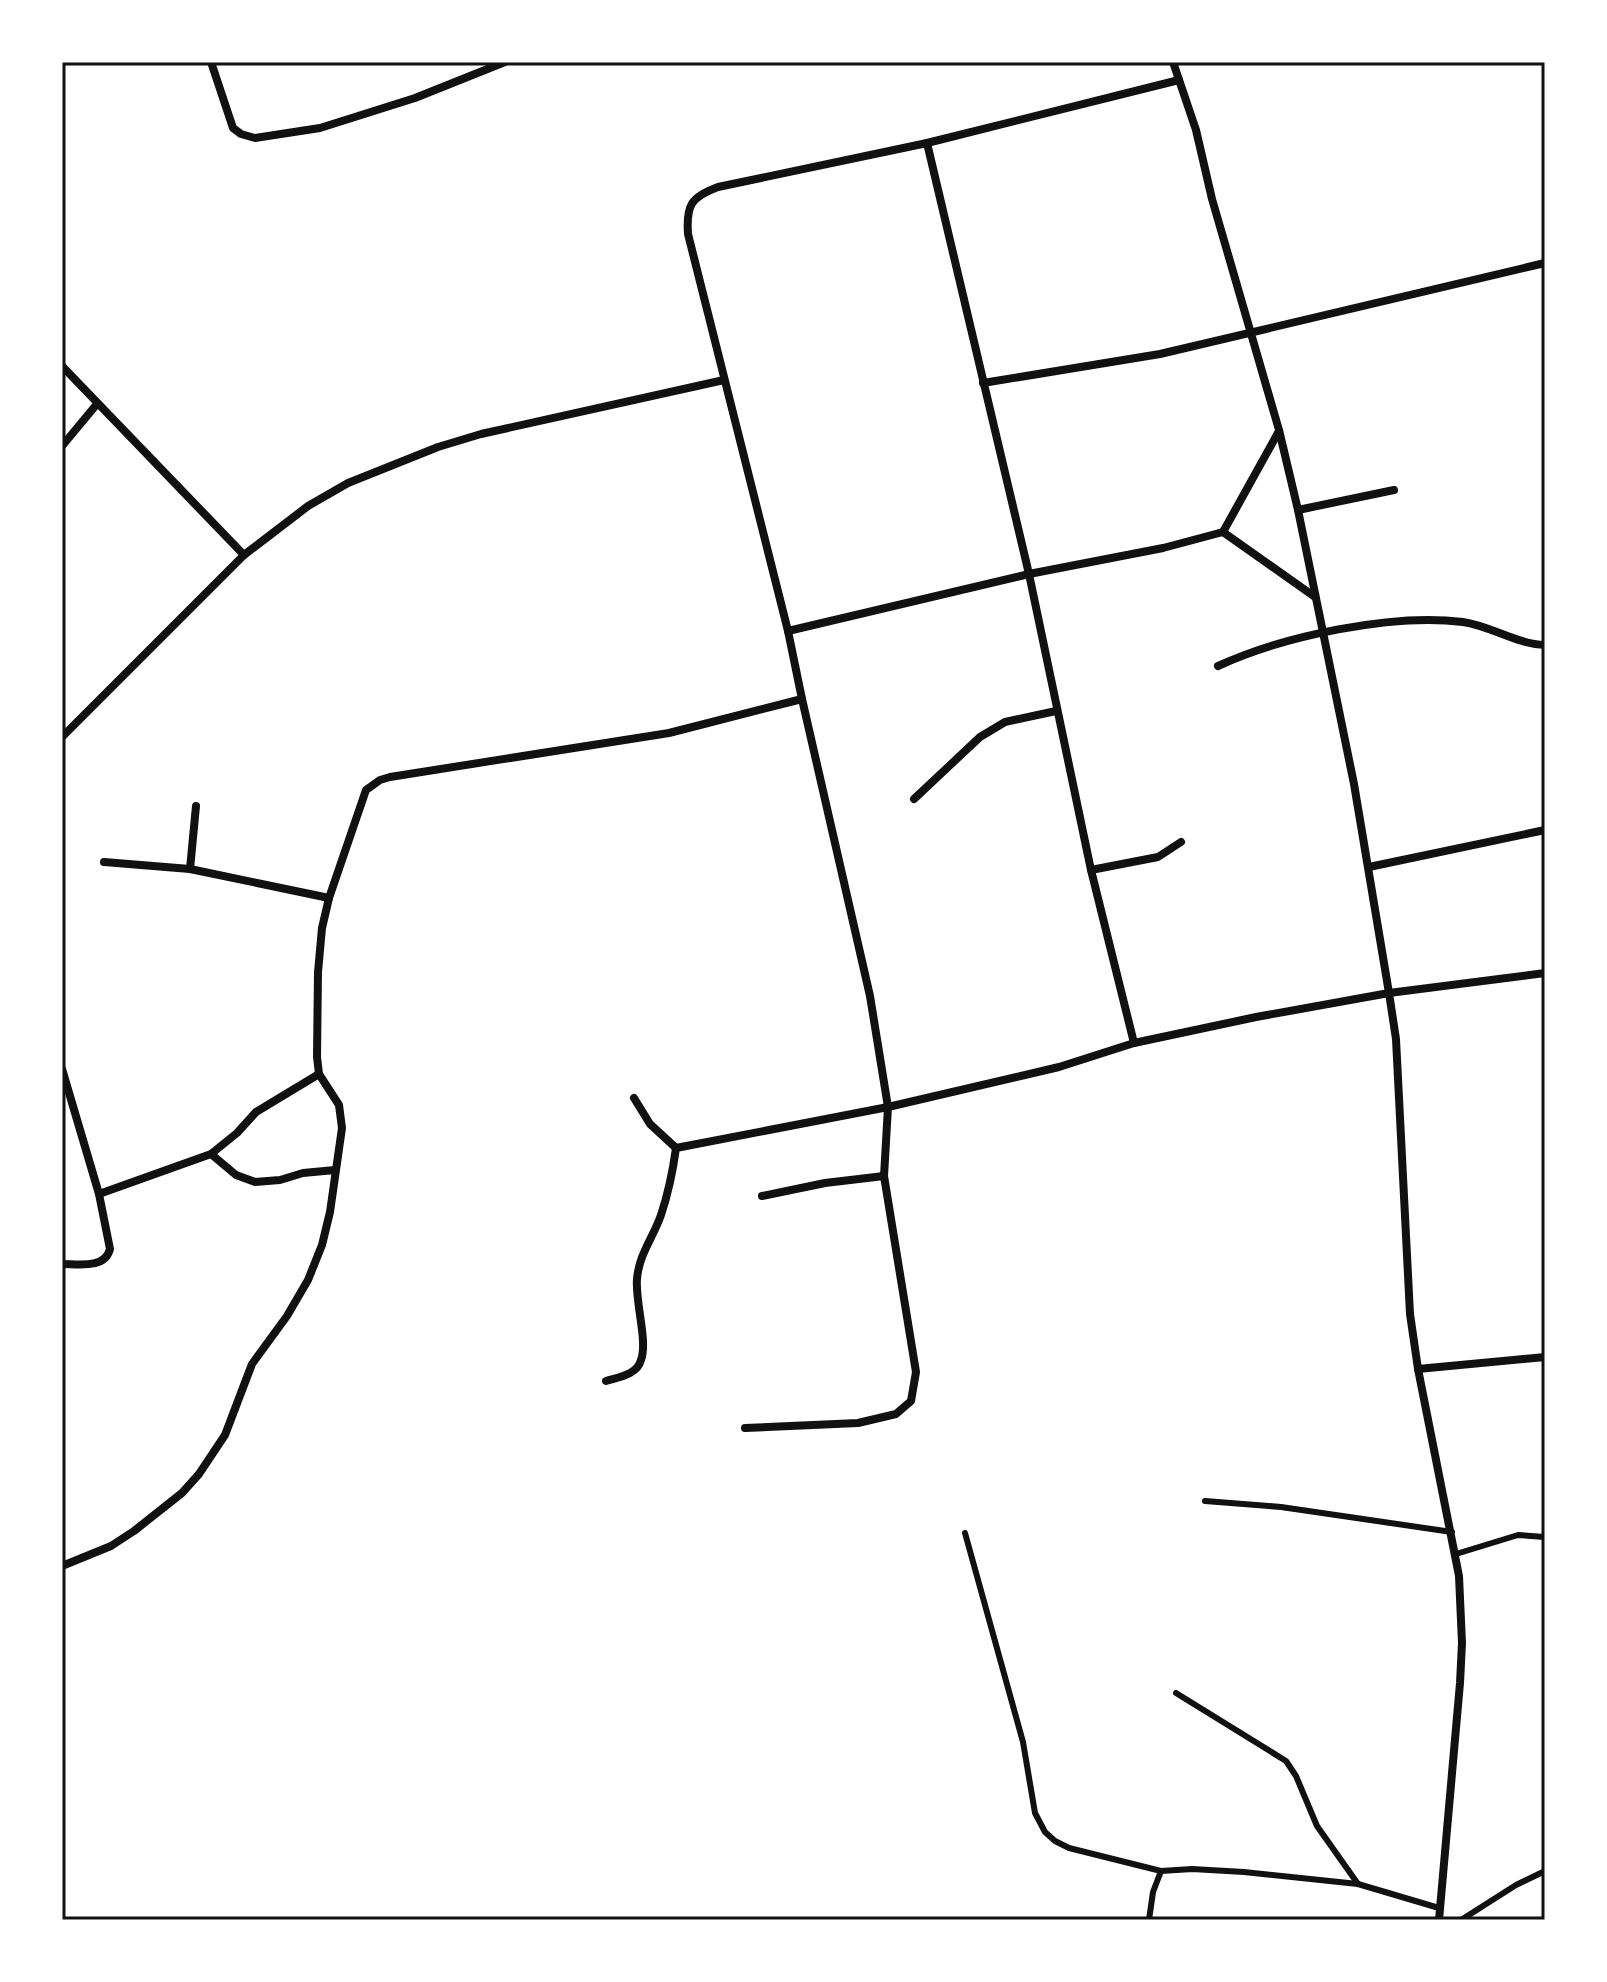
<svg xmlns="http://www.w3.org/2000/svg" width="1607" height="1982" viewBox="0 0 1607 1982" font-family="Jost,sans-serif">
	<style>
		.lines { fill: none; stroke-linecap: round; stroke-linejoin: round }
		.service { stroke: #111; stroke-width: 6 }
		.minor { stroke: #111; stroke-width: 8 }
		.neatline { fill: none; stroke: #111; stroke-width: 3 }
	</style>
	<rect width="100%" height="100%" fill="#fff"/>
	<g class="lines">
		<g class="service">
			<polyline points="1205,1501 1281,1507 1452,1532"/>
			<polyline points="965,1533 1023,1742 1035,1813 1045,1832 1055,1841 1069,1848 1161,1871 1192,1869 1244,1872 1358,1884 1439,1908"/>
			<polyline points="1456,1554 1518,1535 1545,1537"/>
			<polyline points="1176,1693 1286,1761 1296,1776 1317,1826 1358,1884"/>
			<polyline points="1149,1920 1153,1892 1161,1871"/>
			<polyline points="1461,1920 1516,1885 1545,1871"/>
		</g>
		<g class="minor">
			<polyline points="211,62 233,128 241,134 255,138 320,128 415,98 505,62"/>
			<polyline points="1173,62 1196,130 1212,199 1279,430 1298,510 1354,784 1389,993 1396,1039 1410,1314 1418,1369 1459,1576 1462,1643 1460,1683 1439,1920"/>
			<polyline points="927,143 1029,574 1091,870 1134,1043"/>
			<polyline points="62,366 244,555"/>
			<polyline points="983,383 1160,354 1545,263"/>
			<polyline points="62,446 97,404"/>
			<polyline points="1298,510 1394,490"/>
			<polyline points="1223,532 1279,431"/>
			<polyline points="788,631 1029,574 1163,548 1223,532 1315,597"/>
			<path d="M1218 666C1283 636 1392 613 1463 622 1491 626 1516 644 1545 645"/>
			<polyline points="62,737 244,555 308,506 348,483 438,447 481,434 724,380"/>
			<polyline points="914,799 980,737 1005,722 1056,711"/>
			<polyline points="104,862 190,869 329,898"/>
			<polyline points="1369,867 1545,830"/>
			<polyline points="190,869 196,806"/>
			<polyline points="1091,870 1158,857 1181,842"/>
			<path d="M62 1069 99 1194 110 1249C105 1269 79 1264 62 1264"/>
			<polyline points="634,1098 650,1124 676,1148"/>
			<polyline points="211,1154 236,1175 255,1182 280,1180 303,1173 335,1170"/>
			<polyline points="99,1194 211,1154 237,1133 256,1112 319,1074"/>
			<polyline points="762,1196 825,1183 884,1176"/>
			<polyline points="1418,1369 1545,1357"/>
			<path d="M606 1381C619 1377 637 1375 641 1360 648 1341 635 1302 637 1279 639 1254 653 1238 661 1215 668 1194 673 1170 676 1148L888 1107 1059 1067 1134 1043 1256 1017 1389 993 1545 973"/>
			<path d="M745 1428 858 1423 896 1414 911 1401 916 1372 884 1176 888 1107 870 996 802 699 788 631 688 234C686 205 691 197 718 187L927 143 1179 80"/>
			<polyline points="62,1566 111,1546 134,1531 182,1493 199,1474 225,1435 252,1364 287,1316 308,1280 322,1245 330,1212 342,1128 339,1105 319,1074 317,1057 318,972 322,928 329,898 366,790 380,780 390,777 669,733 802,699"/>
		</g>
	</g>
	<rect width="1607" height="1982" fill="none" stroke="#ffffff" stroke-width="128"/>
	<rect x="64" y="64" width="1479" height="1854" class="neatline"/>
</svg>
